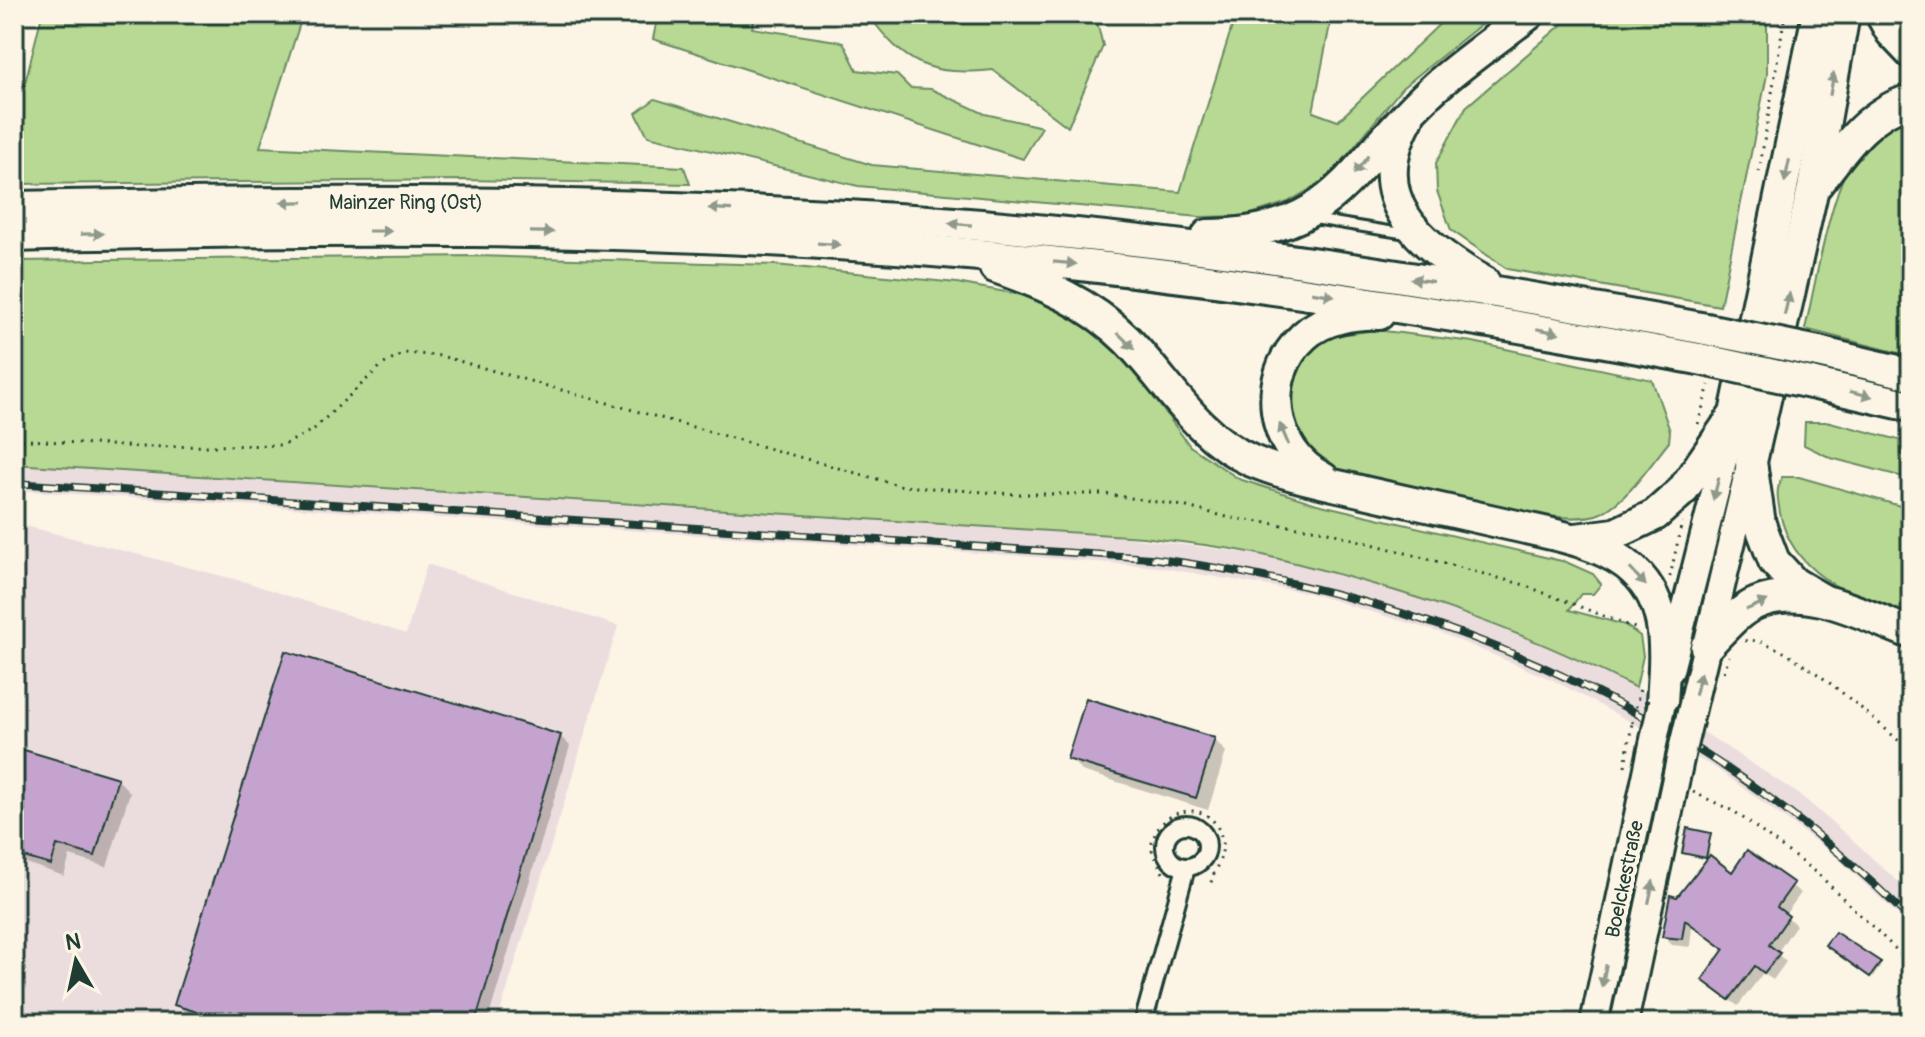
<svg xmlns="http://www.w3.org/2000/svg" width="1925" height="1037" viewBox="0 0 1925 1037" font-family="Pangolin,sans-serif">
	<style>
		.built { fill: #ebddde }
		.green { fill: #b7d993; stroke: #6b8b64; stroke-width: 2 }
		.shadow { fill: #0003 }
		.building { fill: #c4a4ce; stroke: #1f3d34; stroke-width: 2 }
		.lines { fill: none; stroke-linecap: round; stroke-linejoin: round }
		.lane-casing { stroke: #1f3d34; stroke-width: 14 }
		.street-casing { stroke: #1f3d34; stroke-width: 22 }
		.primary-casing { stroke: #1f3d34; stroke-width: 32 }
		.highway-casing { stroke: #1f3d34; stroke-width: 36 }
		.path { stroke: #1f3d34; stroke-width: 3; stroke-dasharray: 2 6; stroke-linecap: butt }
		.lane { stroke: #fcf5e5; stroke-width: 8 }
		.street { stroke: #fcf5e5; stroke-width: 16 }
		.primary { stroke: #fcf5e5; stroke-width: 26 }
		.highway { stroke: #fcf5e5; stroke-width: 30 }
		.rail-casing { stroke: #1f3d34; stroke-width: 8 }
		.rail { stroke: #fcf5e5; stroke-width: 5; stroke-dasharray: 15; stroke-linecap: butt }
		.primary-bridge-casing { stroke: #1f3d34; stroke-width: 32; stroke-linecap: butt }
		.highway-bridge-casing { stroke: #1f3d34; stroke-width: 36; stroke-linecap: butt }
		.path-bridge { stroke: #1f3d34; stroke-width: 3; stroke-dasharray: 2 6; stroke-linecap: butt }
		.primary-bridge { stroke: #fcf5e5; stroke-width: 26 }
		.highway-bridge { stroke: #fcf5e5; stroke-width: 30 }
		.oneway { fill: #8e998c }
		.labels { text-anchor: middle; stroke-width: 8; stroke-linejoin: round; paint-order: stroke }
		.street-label { font-size: 20px; fill: #1f3d34; stroke: #fcf5e5 }
	</style>
	<rect width="100%" height="100%" fill="#fcf5e5"/>
	<filter id="ink" filterUnits="userSpaceOnUse"><feTurbulence type="fractalNoise" baseFrequency=".0125" numOctaves="2"/><feDisplacementMap in="SourceGraphic" scale="16" xChannelSelector="R" yChannelSelector="G"/><feConvolveMatrix kernelMatrix="1 2 1 2 8 2 1 2 1" color-interpolation-filters="sRGB"/></filter>
	<g filter="url(#ink)">
		<g class="built">
			<polygon points="14,464 1092,533 1272,556 1449,605 1566,652 1636,688 1800,795 1854,841 1911,894 1911,927 1833,854 1717,769 1555,681 1441,633 1309,593 1158,567 1008,555 14,490"/>
			<polygon points="14,523 246,582 406,634 427,564 618,626 497,1023 14,1023"/>
		</g>
		<g class="green">
			<polygon points="42,14 303,14 260,147 684,167 690,184 463,180 14,184 14,128"/>
			<polygon points="658,14 714,14 732,22 736,14 756,14 752,28 843,42 857,70 897,75 910,88 931,89 985,114 1042,127 1023,159 653,39"/>
			<path d="M868 14H1095L1103 46 1068 127 993 70C931 76 905 66 868 14Z"/>
			<polygon points="1236,14 1332,14 1313,112 1338,121 1450,14 1494,14 1402,88 1329,178 1288,202 1245,216 1200,217 858,186 648,136 636,113 655,99 872,165 1180,192"/>
			<polygon points="1574,14 1767,14 1767,75 1720,306 1507,269 1451,230 1437,191 1436,163 1466,107"/>
			<path d="M1911 114V356L1805 329C1816 283 1831 183 1859 149 1873 133 1892 125 1911 114Z"/>
			<path d="M477 256 775 265 957 283 1032 297 1084 323 1129 364 1190 446 1239 479 1317 504 1566 562 1593 574 1601 584 1593 594H1581L1569 610 1625 625 1640 636 1643 656 1636 688C1519 628 1403 589 1275 558 1233 547 1186 543 1143 537L14 464V261Z"/>
			<path d="M1376 330 1473 342 1652 380 1670 431 1669 442C1650 465 1629 499 1601 513 1564 532 1373 485 1331 467 1312 458 1298 443 1285 427L1292 363 1325 337Z"/>
			<polygon points="1805,422 1830,422 1911,443 1911,479 1831,458 1804,445"/>
			<path d="M1782 477H1799L1911 509V619C1857 598 1793 578 1780 513 1778 499 1775 491 1782 477Z"/>
		</g>
		<g class="shadow">
			<polygon points="560,736 570,746 487,1023 217,1023 186,1014 177,1004"/>
			<polygon points="1214,739 1226,752 1208,810 1082,771 1070,759"/>
			<polygon points="14,749 117,779 130,792 107,867 70,856 64,876 14,859"/>
			<polygon points="1710,835 1709,857 1732,875 1748,853 1801,893 1785,915 1796,925 1777,953 1786,962 1773,980 1763,973 1738,1006 1712,987 1726,951 1692,926 1690,947 1672,945 1664,937 1677,900 1710,859 1684,852"/>
			<polygon points="1830,947 1879,963 1881,966 1873,977"/>
		</g>
		<g class="building">
			<polygon points="285,651 561,735 475,1023 234,1023 174,1005"/>
			<polygon points="1086,698 1215,738 1196,798 1067,759"/>
			<polygon points="14,747 118,778 95,856 57,845 51,865 14,854"/>
			<polygon points="1687,828 1711,833 1706,858 1682,853"/>
			<polygon points="1747,850 1794,883 1777,907 1789,916 1769,945 1780,953 1764,973 1755,966 1729,1000 1702,980 1724,949 1685,920 1682,939 1662,937 1670,895 1677,897 1710,855 1732,872"/>
			<polygon points="1835,932 1881,962 1870,977 1825,945"/>
		</g>
		<g class="lines">
			<g class="lane-casing">
				<polyline id="lane" points="1314,219 1407,234"/>
			</g>
			<g class="street-casing">
				<g id="street">
					<circle cx="1186" cy="846" r="21"/>
					<polyline points="1143,1023 1186,868"/>
				</g>
			</g>
			<g class="primary-casing">
				<g id="primary">
					<polyline points="1670,670 1733,421"/>
					<polyline points="1689,721 1750,465"/>
					<polyline points="1594,1023 1655,735"/>
					<polyline points="1624,1023 1682,750"/>
				</g>
			</g>
			<g class="highway-casing">
				<g id="highway">
					<polyline points="1881,14 1891,32 1911,53"/>
					<path d="M1408 118C1363 199 1419 245 1484 282"/>
					<path d="M1817 184C1843 150 1868 112 1911 100"/>
					<path d="M14 207C319 200 623 200 928 221 1189 239 1449 282 1706 329"/>
					<path d="M1208 235C1339 233 1348 166 1433 89 1463 62 1497 39 1529 14"/>
					<path d="M14 236C320 228 627 226 933 251 1191 272 1445 312 1699 359"/>
					<path d="M995 267C1044 284 1090 303 1127 340 1168 382 1196 436 1252 461 1287 476 1327 483 1364 492 1413 503 1462 514 1512 525 1550 534 1593 540 1626 564 1672 599 1665 652 1662 703"/>
					<polyline points="1818,352 1911,374"/>
					<polyline points="1811,383 1911,406"/>
					<path d="M1323 478C1270 451 1260 376 1304 336 1323 318 1354 313 1379 314"/>
					<polyline points="1576,539 1615,534 1655,515 1682,491 1735,414 1818,14"/>
					<polyline points="1823,600 1794,583 1774,561 1760,524 1751,462 1813,188 1844,14"/>
					<path d="M1706 647C1721 632 1737 611 1757 603 1807 582 1865 616 1911 633"/>
				</g>
			</g>
			<g class="path">
				<polyline points="14,22 16,14"/>
				<polyline points="1759,172 1785,14"/>
				<polyline points="1698,424 1709,385"/>
				<polyline points="14,439 141,447 284,445 314,429 382,365 405,353 441,356 902,486 1013,494 1105,494 1183,506 1231,518 1320,530 1521,584 1640,630"/>
				<polyline points="1670,577 1682,522"/>
				<path d="M1745 641C1778 631 1885 728 1911 752"/>
				<polyline points="1724,672 1729,656"/>
				<polyline points="1625,766 1632,723"/>
				<polyline points="1693,792 1735,812 1819,875 1911,964"/>
				<path d="M1163 873 1151 848C1157 804 1215 796 1222 841 1225 857 1214 868 1211 883"/>
			</g>
			<use href="#lane" class="lane"/>
			<use href="#street" class="street"/>
			<use href="#primary" class="primary"/>
			<use href="#highway" class="highway"/>
			<g class="rail-casing">
				<path id="rail" d="M14 483 1151 558C1437 595 1706 713 1911 920"/>
			</g>
			<use href="#rail" class="rail"/>
			<g class="primary-bridge-casing">
				<g id="primary-bridge">
					<polyline points="1655,735 1662,703"/>
					<polyline points="1682,750 1689,721"/>
				</g>
			</g>
			<g class="highway-bridge-casing">
				<g id="highway-bridge">
					<polyline points="1706,329 1818,352"/>
					<polyline points="1699,359 1811,383"/>
				</g>
			</g>
			<polyline class="path-bridge" points="1632,723 1640,689"/>
			<use href="#primary-bridge" class="primary-bridge"/>
			<use href="#highway-bridge" class="highway-bridge"/>
		</g>
		<defs><path id="oneway-solid" d="M-6-.8H1V-3.2L6.5 0L1 3.2V.8H-6Z" transform="scale(2)"/></defs>
		<g class="oneway">
			<use href="#oneway-solid" transform="translate(1832 84) rotate(-80)"/>
			<use href="#oneway-solid" transform="translate(1361 165) rotate(128)"/>
			<use href="#oneway-solid" transform="translate(1787 171) rotate(102)"/>
			<use href="#oneway-solid" transform="translate(292 202) rotate(179)"/>
			<use href="#oneway-solid" transform="translate(720 209) rotate(-177)"/>
			<use href="#oneway-solid" transform="translate(960 224) rotate(-175)"/>
			<use href="#oneway-solid" transform="translate(380 231)"/>
			<use href="#oneway-solid" transform="translate(542 232) rotate(1)"/>
			<use href="#oneway-solid" transform="translate(92 234) rotate(-1)"/>
			<use href="#oneway-solid" transform="translate(829 244) rotate(4)"/>
			<use href="#oneway-solid" transform="translate(1065 263) rotate(5)"/>
			<use href="#oneway-solid" transform="translate(1422 280) rotate(-172)"/>
			<use href="#oneway-solid" transform="translate(1323 294) rotate(9)"/>
			<use href="#oneway-solid" transform="translate(1787 304) rotate(-77)"/>
			<use href="#oneway-solid" transform="translate(1548 331) rotate(11)"/>
			<use href="#oneway-solid" transform="translate(1126 341) rotate(45)"/>
			<use href="#oneway-solid" transform="translate(1861 394) rotate(13)"/>
			<use href="#oneway-solid" transform="translate(1284 434) rotate(-113)"/>
			<use href="#oneway-solid" transform="translate(1716 489) rotate(104)"/>
			<use href="#oneway-solid" transform="translate(1638 577) rotate(47)"/>
			<use href="#oneway-solid" transform="translate(1757 605) rotate(-24)"/>
			<use href="#oneway-solid" transform="translate(1698 684) rotate(-77)"/>
			<use href="#oneway-solid" transform="translate(1651 892) rotate(-78)"/>
			<use href="#oneway-solid" transform="translate(1604 976) rotate(101)"/>
		</g>
	</g>
	<g class="labels">
		<g class="street-label">
			<text x="406" y="209">Mainzer Ring (Ost)</text>
			<text transform="translate(1624 879) rotate(-78)" y="7">Boelckestraße</text>
		</g>
	</g>
	<rect width="1925" height="1037" fill="none" stroke="#fcf5e5" stroke-width="48"/>
	<rect x="24" y="24" width="1877" height="989" fill="none" stroke="#1f3d34" stroke-width="3" filter="url(#ink)"/>
	<g transform="translate(76 961) rotate(351)" stroke="#fcf5e5" stroke-width="6" paint-order="stroke">
	<path d="M0-6L14 30L0 20L-14 30Z" fill="#1f3d34"/>
	<text y="-12" font-size="22" font-weight="bold" text-anchor="middle" fill="#1f3d34">N</text>
	</g>
</svg>
